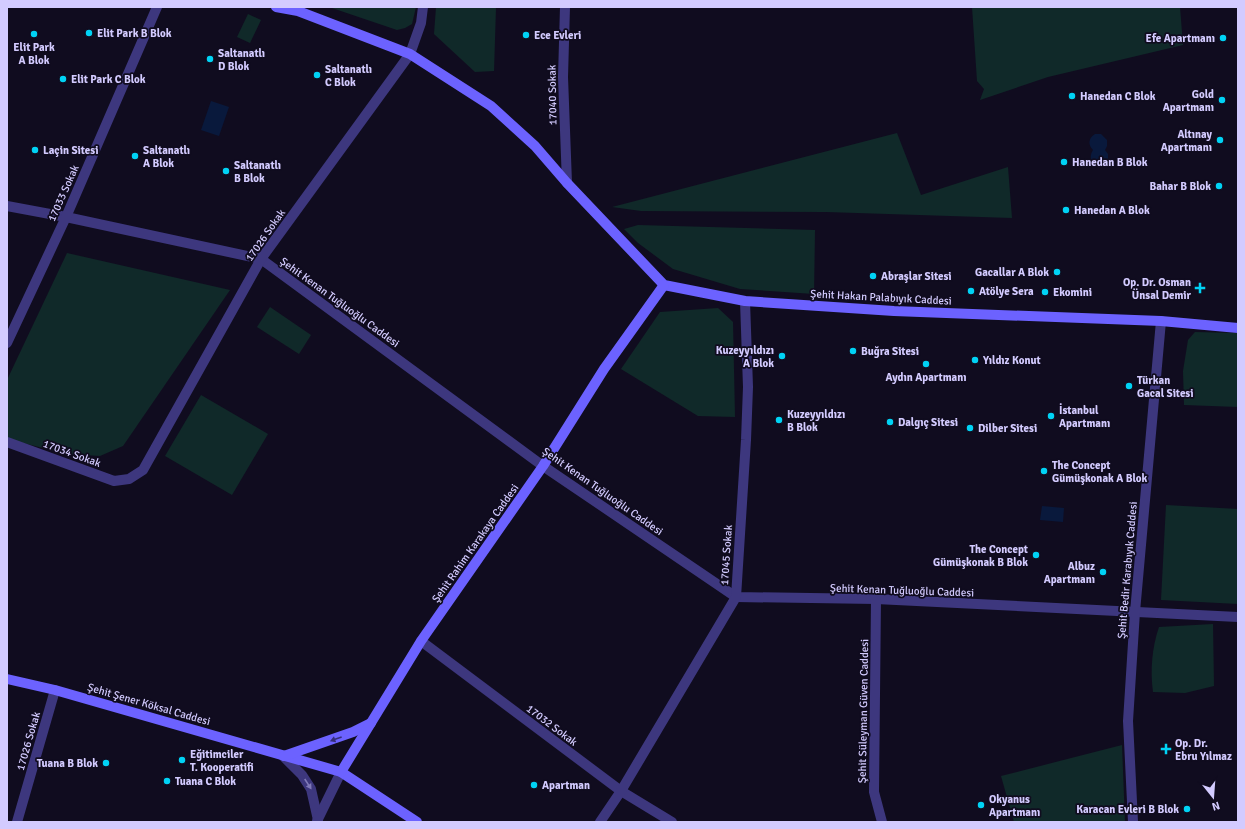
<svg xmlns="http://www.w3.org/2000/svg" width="1245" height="829" viewBox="0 0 1245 829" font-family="Signika,sans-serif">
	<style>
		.green { fill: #102929 }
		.water { fill: #09193c }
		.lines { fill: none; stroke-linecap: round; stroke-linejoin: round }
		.street { stroke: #3d377e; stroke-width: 10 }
		.secondary { stroke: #6c62ff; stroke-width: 10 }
		.oneway { fill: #352e79 }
		.oneway2 { fill: #807ab8 }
		.poi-dot { fill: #00d3f5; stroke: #100c1f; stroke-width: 1.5 }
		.labels { text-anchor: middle; stroke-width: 3.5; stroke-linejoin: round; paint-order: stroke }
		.poi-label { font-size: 11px; font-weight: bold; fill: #d3cbff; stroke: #100c1f; text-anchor: start }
		.street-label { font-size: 11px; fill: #d3cbff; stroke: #100c1f }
	</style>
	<rect width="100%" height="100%" fill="#100c1f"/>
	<g class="green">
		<polygon points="329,7 416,7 412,24 405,28 397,30"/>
		<polygon points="436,7 496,7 494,71 475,72 434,34"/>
		<polygon points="972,7 1180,7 1183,45 1048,77 980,100 984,89 977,81"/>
		<polygon points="248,14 261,20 250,43 237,37"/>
		<polygon points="897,133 921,195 1008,167 1012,218 826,212 641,211 612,207"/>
		<polygon points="638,225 815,230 814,294 740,289 673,269 638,243 624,229"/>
		<polygon points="67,253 230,290 123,446 100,456 67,454 7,439 7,380"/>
		<polygon points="270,307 311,335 299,354 257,327"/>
		<polygon points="718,308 733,322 735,417 698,416 621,369 660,312"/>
		<polygon points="1195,332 1238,333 1238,407 1184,405 1183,371 1188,340"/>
		<polygon points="201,395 268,434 232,495 165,456"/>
		<polygon points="1166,505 1238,509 1238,604 1161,600"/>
		<path d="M1213 624 1214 686 1185 693 1153 692C1150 671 1152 647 1159 627Z"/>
		<polygon points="1122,745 1125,822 1014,822 1001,776"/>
	</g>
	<g class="water">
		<polygon points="211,101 229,107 219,136 201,130"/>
		<path d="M1095 134H1101L1107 140V146L1105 150 1108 154V160L1101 166 1093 164C1090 159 1090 155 1093 150 1088 145 1088 138 1095 134Z"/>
		<polygon points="1042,506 1064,508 1063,522 1040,520"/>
	</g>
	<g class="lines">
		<g class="street">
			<polyline points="565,7 563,77 567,183"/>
			<polyline points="7,206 66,217 261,259 543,466 736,597 876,599 1238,617"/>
			<polyline points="7,343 66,217 157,7"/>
			<polyline points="7,442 114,481 129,479 143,470 261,259 410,54 421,23 423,7"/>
			<polyline points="876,599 874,792 882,822"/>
			<polyline points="421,641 621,791 672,822"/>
			<polyline points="283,756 302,775 311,789 318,820"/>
			<polyline points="317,821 341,772"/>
			<polyline points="17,822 55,690"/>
			<polyline points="600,822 621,791 736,597 746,440 748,387 745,301"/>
			<polyline points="1133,822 1128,721 1135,612 1161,321"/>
		</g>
		<g class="secondary">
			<polyline points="276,7 298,11 410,54 491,106 535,146 567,183 664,285 745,301 894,311 1161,321 1238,328"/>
			<polyline points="7,679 55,690 341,772 417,822"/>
			<polyline points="284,756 353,732 371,723"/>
			<polyline points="341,772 421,641 543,466 604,369 664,285"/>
		</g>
	</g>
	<defs><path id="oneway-solid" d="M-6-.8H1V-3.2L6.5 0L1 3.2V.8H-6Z"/></defs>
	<use class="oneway" href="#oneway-solid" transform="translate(336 739) rotate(160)"/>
	<use class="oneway2" href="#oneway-solid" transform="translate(308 784) rotate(57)"/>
	<g class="poi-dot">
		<circle cx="89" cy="33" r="4"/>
		<circle cx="34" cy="34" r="4"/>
		<circle cx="526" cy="35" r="4"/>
		<circle cx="1223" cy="38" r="4"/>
		<circle cx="210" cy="59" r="4"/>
		<circle cx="317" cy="75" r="4"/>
		<circle cx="63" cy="79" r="4"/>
		<circle cx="1072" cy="96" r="4"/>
		<circle cx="1222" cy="100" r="4"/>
		<circle cx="1220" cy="140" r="4"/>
		<circle cx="35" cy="150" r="4"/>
		<circle cx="135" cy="156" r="4"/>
		<circle cx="1064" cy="162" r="4"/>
		<circle cx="226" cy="171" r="4"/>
		<circle cx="1219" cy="186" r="4"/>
		<circle cx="1066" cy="210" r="4"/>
		<circle cx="1057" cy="272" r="4"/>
		<circle cx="873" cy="276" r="4"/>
		<path d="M1198 282h4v4h4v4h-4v4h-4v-4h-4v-4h4z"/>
		<circle cx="971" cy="291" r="4"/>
		<circle cx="1045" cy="292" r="4"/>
		<circle cx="853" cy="351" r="4"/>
		<circle cx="782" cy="356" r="4"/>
		<circle cx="975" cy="360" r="4"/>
		<circle cx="926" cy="364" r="4"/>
		<circle cx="1129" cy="386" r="4"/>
		<circle cx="1051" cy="416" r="4"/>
		<circle cx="779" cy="420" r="4"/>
		<circle cx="890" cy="422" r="4"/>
		<circle cx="970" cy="428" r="4"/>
		<circle cx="1044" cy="471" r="4"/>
		<circle cx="1036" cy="555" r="4"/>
		<circle cx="1103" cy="572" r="4"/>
		<path d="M1164 743h4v4h4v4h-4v4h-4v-4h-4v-4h4z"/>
		<circle cx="182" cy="760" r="4"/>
		<circle cx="106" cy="763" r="4"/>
		<circle cx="167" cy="781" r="4"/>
		<circle cx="534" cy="785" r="4"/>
		<circle cx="981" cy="805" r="4"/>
		<circle cx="1187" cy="809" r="4"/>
	</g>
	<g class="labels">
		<g class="poi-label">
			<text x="97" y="37">Elit Park B Blok</text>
			<text x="534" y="39">Ece Evleri</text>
			<text x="1215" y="42" text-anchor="end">Efe Apartmanı</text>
			<text x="34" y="51" text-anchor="middle">Elit Park<tspan x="34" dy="13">A Blok</tspan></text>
			<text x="218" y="57">Saltanatlı<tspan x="218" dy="13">D Blok</tspan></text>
			<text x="325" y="73">Saltanatlı<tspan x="325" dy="13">C Blok</tspan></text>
			<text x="71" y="83">Elit Park C Blok</text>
			<text x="1214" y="98" text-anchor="end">Gold<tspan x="1214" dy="13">Apartmanı</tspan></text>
			<text x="1080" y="100">Hanedan C Blok</text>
			<text x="1212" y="138" text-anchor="end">Altınay<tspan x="1212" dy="13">Apartmanı</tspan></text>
			<text x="43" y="154">Laçin Sitesi</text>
			<text x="143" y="154">Saltanatlı<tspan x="143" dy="13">A Blok</tspan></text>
			<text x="1072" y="166">Hanedan B Blok</text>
			<text x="234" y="169">Saltanatlı<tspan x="234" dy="13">B Blok</tspan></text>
			<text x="1211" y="190" text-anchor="end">Bahar B Blok</text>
			<text x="1074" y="214">Hanedan A Blok</text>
			<text x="1049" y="276" text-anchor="end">Gacallar A Blok</text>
			<text x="881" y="280">Abraşlar Sitesi</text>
			<text x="1191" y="286" text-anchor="end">Op. Dr. Osman<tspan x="1191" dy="13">Ünsal Demir</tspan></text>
			<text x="979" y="295">Atölye Sera</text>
			<text x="1053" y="296">Ekomini</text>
			<text x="774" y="354" text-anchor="end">Kuzeyyıldızı<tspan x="774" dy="13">A Blok</tspan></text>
			<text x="861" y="355">Buğra Sitesi</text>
			<text x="983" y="364">Yıldız Konut</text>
			<text x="926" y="381" text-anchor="middle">Aydın Apartmanı</text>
			<text x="1137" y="384">Türkan<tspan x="1137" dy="13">Gacal Sitesi</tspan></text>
			<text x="1059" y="414">İstanbul<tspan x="1059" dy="13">Apartmanı</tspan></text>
			<text x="787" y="418">Kuzeyyıldızı<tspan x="787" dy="13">B Blok</tspan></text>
			<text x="898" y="426">Dalgıç Sitesi</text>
			<text x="978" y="432">Dilber Sitesi</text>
			<text x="1052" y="469">The Concept<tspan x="1052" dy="13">Gümüşkonak A Blok</tspan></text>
			<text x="1028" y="553" text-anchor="end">The Concept<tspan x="1028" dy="13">Gümüşkonak B Blok</tspan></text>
			<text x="1095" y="570" text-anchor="end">Albuz<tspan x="1095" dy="13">Apartmanı</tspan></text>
			<text x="1175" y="747">Op. Dr.<tspan x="1175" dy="13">Ebru Yılmaz</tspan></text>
			<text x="190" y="758">Eğitimciler<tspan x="190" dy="13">T. Kooperatifi</tspan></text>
			<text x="98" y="767" text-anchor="end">Tuana B Blok</text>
			<text x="175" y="785">Tuana C Blok</text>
			<text x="542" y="789">Apartman</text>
			<text x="989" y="803">Okyanus<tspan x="989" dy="13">Apartmanı</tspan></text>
			<text x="1179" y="813" text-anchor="end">Karacan Evleri B Blok</text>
		</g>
		<g class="street-label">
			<text transform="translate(552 95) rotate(-91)" y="4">17040 Sokak</text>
			<text transform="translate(63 193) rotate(-66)" y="4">17033 Sokak</text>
			<text transform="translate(265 235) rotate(-55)" y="4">17026 Sokak</text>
			<text transform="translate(881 297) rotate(3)" y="4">Şehit Hakan Palabıyık Caddesi</text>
			<text transform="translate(340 302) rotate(36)" y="4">Şehit Kenan Tuğluoğlu Caddesi</text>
			<text transform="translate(72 453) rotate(20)" y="4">17034 Sokak</text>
			<text transform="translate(603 491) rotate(35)" y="4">Şehit Kenan Tuğluoğlu Caddesi</text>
			<text transform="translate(475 543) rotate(-55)" y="4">Şehit Rahim Karakaya Caddesi</text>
			<text transform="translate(726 555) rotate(-86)" y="4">17045 Sokak</text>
			<text transform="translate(1127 570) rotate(-85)" y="4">Şehit Bedir Karabıyık Caddesi</text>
			<text transform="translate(902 590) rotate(2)" y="4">Şehit Kenan Tuğluoğlu Caddesi</text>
			<text transform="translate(149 704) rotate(16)" y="4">Şehit Şener Köksal Caddesi</text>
			<text transform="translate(863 711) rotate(-89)" y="4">Şehit Süleyman Güven Caddesi</text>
			<text transform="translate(552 725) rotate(37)" y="4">17032 Sokak</text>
			<text transform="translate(28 741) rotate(-74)" y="4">17026 Sokak</text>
		</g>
	</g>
	<rect width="1245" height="829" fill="none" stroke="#d3cbff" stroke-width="16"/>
	<g transform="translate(1213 797) rotate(163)" stroke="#100c1f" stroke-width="3" paint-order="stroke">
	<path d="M0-3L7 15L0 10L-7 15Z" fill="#d3cbff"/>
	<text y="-6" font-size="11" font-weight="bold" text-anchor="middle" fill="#d3cbff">N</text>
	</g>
</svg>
